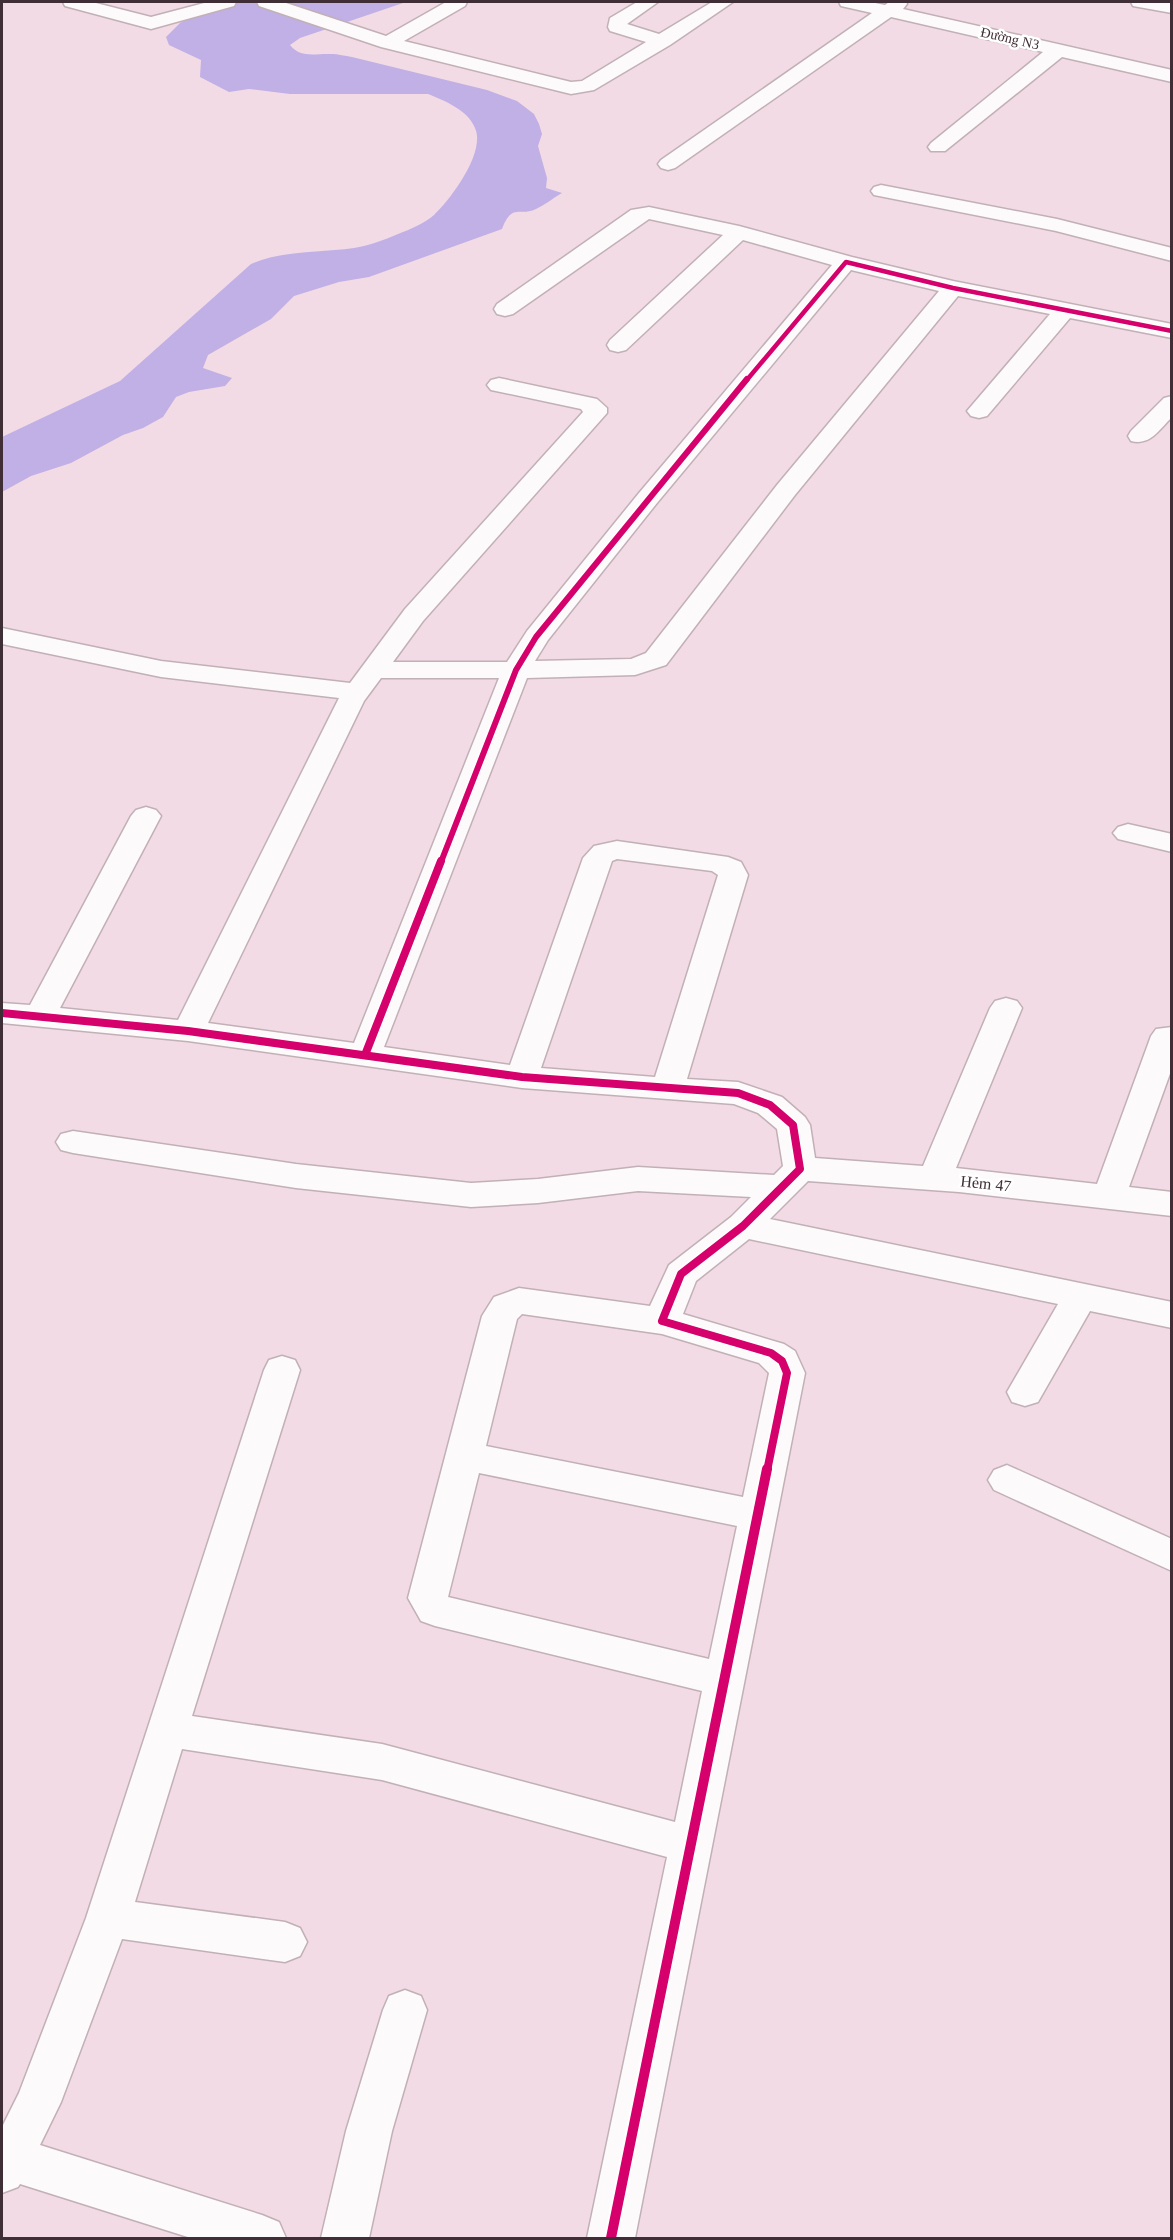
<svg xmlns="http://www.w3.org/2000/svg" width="1173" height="2240" viewBox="0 0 1173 2240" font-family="Georgia,serif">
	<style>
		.water { fill: #c0b0e5 }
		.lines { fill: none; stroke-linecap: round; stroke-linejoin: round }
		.minor-casing { stroke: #c2b0b7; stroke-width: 3 }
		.minor { fill: #fdfafb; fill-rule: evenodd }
		.cycleway-far3-casing { stroke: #fff; stroke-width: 7 }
		.cycleway-far2-casing { stroke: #fff; stroke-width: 9 }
		.cycleway-far1-casing { stroke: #fff; stroke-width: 11 }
		.cycleway-casing { stroke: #fff; stroke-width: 14 }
		.cycleway-far3 { stroke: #d6006c; stroke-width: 4.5 }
		.cycleway-far2 { stroke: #d6006c; stroke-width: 6 }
		.cycleway-far1 { stroke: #d6006c; stroke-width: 8 }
		.cycleway { stroke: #d6006c; stroke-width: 10 }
		.labels { text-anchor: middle; stroke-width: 5; stroke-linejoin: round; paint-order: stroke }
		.far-street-label { font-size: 14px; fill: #3f2e35; stroke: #fff }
		.street-label { font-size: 16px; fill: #3f2e35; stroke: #fff }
	</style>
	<rect width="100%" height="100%" fill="#f2dbe4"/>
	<path class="water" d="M222 2H406L300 38 290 45C301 59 316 53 332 54 338 54 345 56 352 57L487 90 517 101 534 114 539 124 542 134 538 146 547 178 546 188 562 193C553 198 545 205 536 209 520 217 512 202 502 229L369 277 339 282 294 296 271 319 208 355 203 368 232 378 225 386 189 392 176 397 163 417 143 428 123 435 71 463 31 476 2 492V437L120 381 251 264C282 250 320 253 354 248 368 246 384 240 398 234 409 230 425 223 434 215 451 199 486 152 475 128 468 110 445 101 428 94H290L249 89 229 92 200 77 201 60 169 45 166 37 180 23Z"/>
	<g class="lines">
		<g class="minor-casing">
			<g id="minor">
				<polygon points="63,2 92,2 151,17 208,2 236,2 234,6 151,29 65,6"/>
				<polygon points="257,2 283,2 386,36 446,2 467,2 465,6 404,41 571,82 582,81 646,42 610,31 608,27 610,18 637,2 658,2 627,24 659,34 712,2 733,2 670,45 594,90 571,94 381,47 259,6"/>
				<polygon points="839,2 870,2 885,5 889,2 906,2 907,4 903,9 1172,70 1172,82 1062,57 945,151 931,151 928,147 931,143 1043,52 891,17 675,168 668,170 661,168 658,164 661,160 872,13 841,6"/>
				<polygon points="1131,2 1172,2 1172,13 1133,6"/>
				<polygon points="881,185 1057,219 1172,248 1172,261 1056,231 874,195 871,191 874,187"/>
				<path d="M649 207 739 226 852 257 953 281 1172 324V338L1070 318 987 416 979 418 971 416 967 411 1050 314 958 296 795 495 666 665 635 675 527 678 384 1047 510 1065 583 858 594 846 617 841 728 857 741 862 748 875 687 1079 738 1082 782 1097 805 1117 810 1125 815 1158 923 1166 990 1008 995 1001 1006 998 1017 1001 1022 1008 956 1168 1097 1184 1151 1036 1156 1029 1172 1027V1068L1129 1187 1172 1192V1216L959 1192 808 1181 770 1219 1172 1302V1328L1090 1311 1038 1402 1025 1406 1012 1402 1007 1392 1058 1304 749 1239 696 1281 683 1314 784 1344 795 1351 805 1373 635 2238H587L667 1857 382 1780 182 1749 135 1902 285 1922 300 1928 307 1942 300 1956 285 1962 122 1939 61 2102 40 2145 262 2215 279 2222 286 2238H191L20 2184 18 2187 2 2193V2127L19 2093 86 1918 264 1370 269 1360 282 1356 295 1360 300 1370 192 1716 382 1744 675 1822 702 1691 435 1626 421 1621 408 1598 482 1316 494 1297 519 1288 650 1306 669 1265 731 1217 751 1197 638 1191 538 1203 471 1207 296 1188 73 1153 61 1150 56 1142 61 1134 73 1131 296 1164 471 1183 538 1179 638 1167 774 1175 783 1166 777 1129 758 1113 734 1104 522 1088 188 1041 2 1023V1003L30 1005 131 816 136 810 146 807 156 810 161 816 60 1008 178 1020 339 698 161 677 2 644V628L161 661 350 683 405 609 583 412 581 409 491 390 487 385 491 380 499 378 597 399 607 408V413L423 621 393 662H507L527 631 639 493 832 265 743 240 626 350 618 352 610 350 607 345 610 340 723 235 649 219 513 314 505 316 497 314 494 309 497 304 631 210ZM851 270 939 291 777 485 646 653 631 659 535 661 548 640 657 503ZM381 678H499L354 1043 208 1023 364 701ZM617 859 712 871 718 875 655 1077 541 1068 612 861ZM522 1314 662 1334 759 1363 769 1373 743 1497 486 1446 517 1319ZM479 1473 737 1526 709 1659 448 1597Z"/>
				<path d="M1172 396V417C1159 430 1150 446 1131 441L1128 436 1131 431 1164 398Z"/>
				<polygon points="1128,824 1172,834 1172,852 1118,839 1113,833 1118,827"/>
				<polygon points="1007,1465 1172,1539 1172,1571 994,1490 988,1480 994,1470"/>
				<polygon points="405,1990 421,1996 427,2010 392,2131 369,2238 321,2238 346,2131 383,2010 389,1996"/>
			</g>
		</g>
		<use href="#minor" class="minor"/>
		<g class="cycleway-far3-casing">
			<polyline id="cycleway-far3" points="746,381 846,262 953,288 1172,331"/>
		</g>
		<g class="cycleway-far2-casing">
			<polyline id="cycleway-far2" points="441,862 516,670 536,637 747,379"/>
		</g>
		<g class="cycleway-far1-casing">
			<g id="cycleway-far1">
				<polyline points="2,1013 188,1031 522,1077 738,1093 770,1105 793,1125 800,1169 743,1226 681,1274 662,1321 771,1353 782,1361 787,1373 767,1471"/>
				<polyline points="365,1055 441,861"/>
			</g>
		</g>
		<g class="cycleway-casing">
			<polyline id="cycleway" points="611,2238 767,1469"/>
		</g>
		<use href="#cycleway-far3" class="cycleway-far3"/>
		<use href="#cycleway-far2" class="cycleway-far2"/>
		<use href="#cycleway-far1" class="cycleway-far1"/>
		<use href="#cycleway" class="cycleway"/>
	</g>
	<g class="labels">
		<g class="far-street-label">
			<text transform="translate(1010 38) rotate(13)" y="5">Đường N3</text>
		</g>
		<g class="street-label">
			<text transform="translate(986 1183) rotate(6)" y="6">Hẻm 47</text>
		</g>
	</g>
	<rect width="1173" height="2240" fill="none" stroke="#3f2e35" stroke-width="6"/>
</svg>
